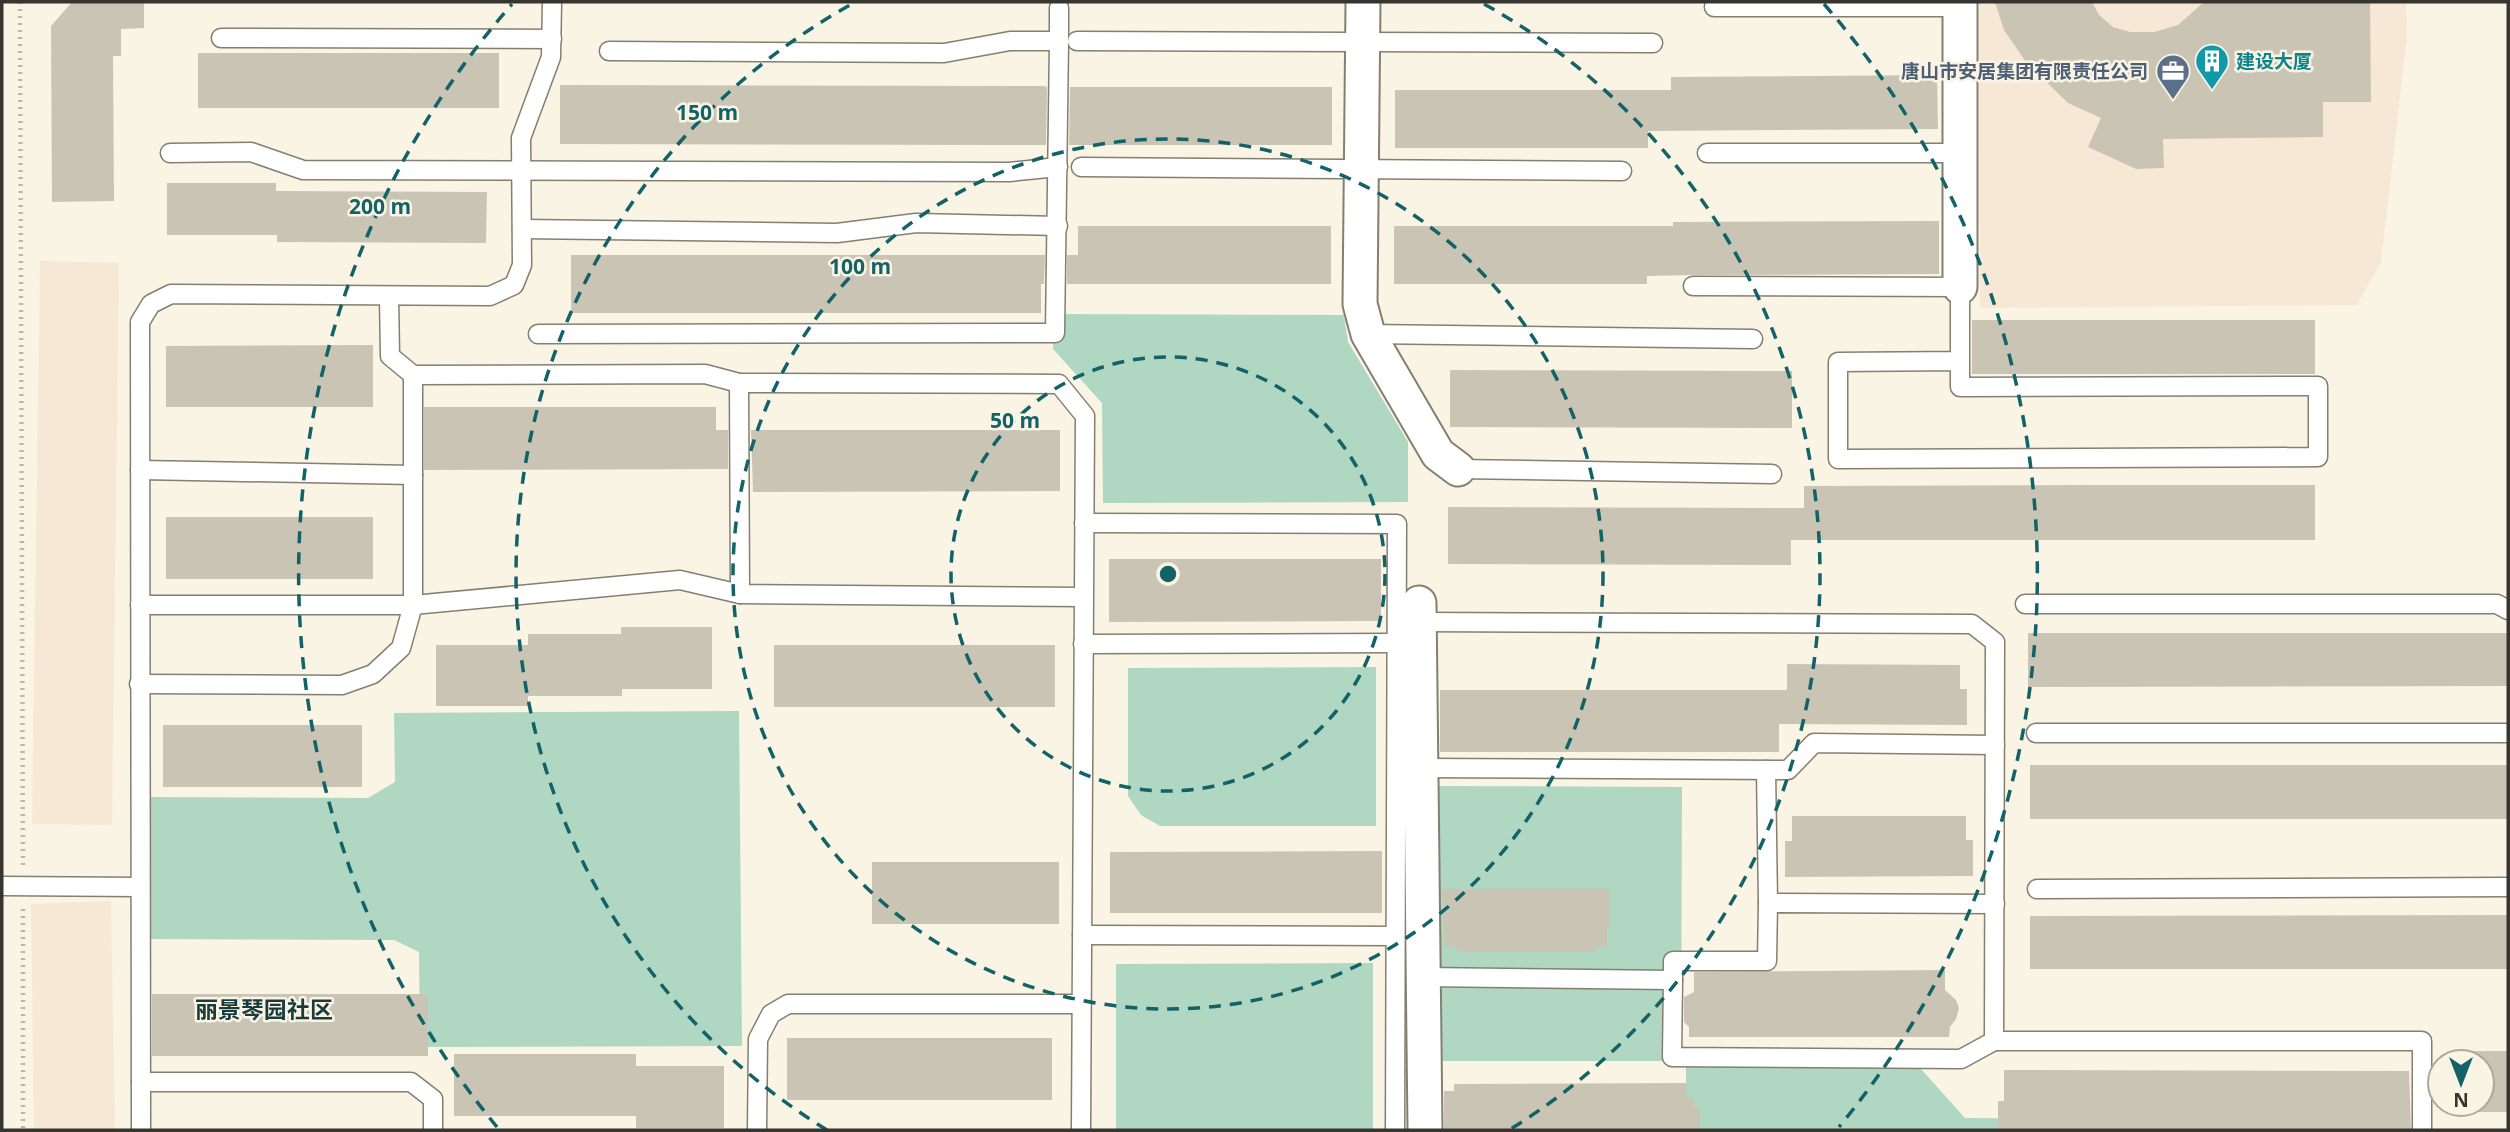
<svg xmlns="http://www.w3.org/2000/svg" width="2510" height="1132" viewBox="0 0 2510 1132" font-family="'Open Sans','Noto Sans SC',sans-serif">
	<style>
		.commercial { fill: #f7e8d5 }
		.green { fill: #afd7c2 }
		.building { fill: #c9c4b4 }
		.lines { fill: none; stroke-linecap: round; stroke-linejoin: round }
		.service-casing { stroke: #847f70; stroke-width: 21 }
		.minor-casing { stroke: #847f70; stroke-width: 37 }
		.path { stroke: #bcb7aa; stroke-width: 4.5; stroke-dasharray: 2 5; stroke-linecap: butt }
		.service { stroke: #fff; stroke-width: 18 }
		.minor { stroke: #fff; stroke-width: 33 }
		.ring { fill: none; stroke: #126267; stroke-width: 3.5; stroke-dasharray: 12 9 }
		.labels { text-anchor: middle; stroke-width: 5; stroke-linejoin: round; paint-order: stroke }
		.culture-label { font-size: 19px; font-weight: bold; fill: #0d838f; stroke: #faf4e4; text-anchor: start }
		.service-label { font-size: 19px; font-weight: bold; fill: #4e5e75; stroke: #faf4e4; text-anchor: end }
		.quarter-label { font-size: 23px; font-weight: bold; fill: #193b3e; stroke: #faf4e4 }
		.centre { fill: #126267; stroke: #faf4e4; stroke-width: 3.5 }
		.ring-label { font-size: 21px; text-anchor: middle; font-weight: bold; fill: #126267; stroke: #faf4e4; stroke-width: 5; stroke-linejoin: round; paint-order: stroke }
	</style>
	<rect width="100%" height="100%" fill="#faf4e4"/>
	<g class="commercial">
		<polygon points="1979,2 2406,2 2407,37 2381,262 2357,305 1980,308"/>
		<polygon points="40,261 119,263 112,825 32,824"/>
		<polygon points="111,901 115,1130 34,1130 31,904"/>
	</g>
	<g class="green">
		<polygon points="1054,314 1344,315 1348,342 1408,442 1408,502 1103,503 1102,403 1053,349"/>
		<polygon points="1376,667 1376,826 1160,826 1141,815 1128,796 1128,668"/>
		<polygon points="739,711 742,1046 420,1047 419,952 394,940 150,939 150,797 368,798 395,782 394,713"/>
		<polygon points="1436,786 1682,787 1681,1061 1435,1061"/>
		<polygon points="1373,963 1373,1130 1116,1130 1116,964"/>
		<polygon points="1686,1058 1912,1059 1965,1118 2312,1120 2312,1130 1686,1130"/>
	</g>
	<g class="building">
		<polygon points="72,2 144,2 144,28 121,29 121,56 113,56 114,201 52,202 51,26"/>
		<polygon points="1995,2 2092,2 2099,15 2113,27 2130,32 2155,32 2178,25 2204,2 2370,2 2371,102 2323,102 2323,137 2163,139 2164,168 2136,169 2088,147 2101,118 2068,103 2026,62 2004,30"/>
		<rect x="198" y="53" width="301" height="55"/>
		<polygon points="1937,75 1938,129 1648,131 1648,148 1395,148 1395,90 1671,90 1671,77"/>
		<polygon points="560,85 1044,86 1047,87 1046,145 560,144"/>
		<polygon points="1070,87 1332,87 1332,145 1069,145"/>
		<polygon points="167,183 276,183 276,191 487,192 486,243 277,242 277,235 167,235"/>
		<polygon points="1939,221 1939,274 1693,275 1647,276 1647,284 1394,284 1394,226 1673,226 1673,222"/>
		<polygon points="1078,226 1331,226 1331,284 1067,284 1067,255 1078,255"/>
		<polygon points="571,255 1045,255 1044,284 1041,284 1041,313 571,313"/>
		<rect x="1972" y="320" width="343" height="54"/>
		<polygon points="373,345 373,407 166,407 166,346"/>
		<polygon points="1450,370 1792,371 1792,428 1450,427"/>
		<polygon points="424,407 716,407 716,430 728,430 728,469 424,470"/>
		<polygon points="751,430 1060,430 1060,491 753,492"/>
		<polygon points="2093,485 2315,485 2315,540 1791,540 1791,565 1448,564 1448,507 1804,508 1804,486"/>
		<rect x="166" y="517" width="207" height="62"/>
		<polygon points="1109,559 1381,559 1381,621 1109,622"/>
		<polygon points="621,627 712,627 712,689 622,689 622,696 528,696 528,706 436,706 436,645 528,645 528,634 621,634"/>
		<polygon points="2028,633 2508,633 2508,686 2028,687"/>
		<rect x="774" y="645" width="281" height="62"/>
		<polygon points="1787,664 1960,665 1960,689 1967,689 1967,725 1779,724 1779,752 1440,752 1440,690 1787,690"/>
		<rect x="163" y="725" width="199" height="62"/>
		<rect x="2030" y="765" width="478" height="54"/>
		<polygon points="1792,816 1966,816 1966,840 1973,840 1973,876 1785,877 1785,841 1792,841"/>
		<polygon points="1382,851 1382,913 1110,913 1110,852"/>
		<rect x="872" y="862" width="187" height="62"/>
		<polygon points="1442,889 1610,889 1610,927 1607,927 1607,947 1596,947 1596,951 1457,951 1457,947 1445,947"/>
		<polygon points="2508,915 2508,969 2030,969 2030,916"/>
		<polygon points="1945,970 1945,990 1956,1000 1959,1008 1956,1019 1950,1027 1949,1037 1689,1037 1689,1027 1684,1022 1684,997 1694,992 1694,972"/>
		<rect x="152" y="994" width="276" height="62"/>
		<rect x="787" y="1038" width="265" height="62"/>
		<polygon points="2456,1051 2508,1051 2508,1112 2455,1112 2455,1104 2482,1104 2482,1062 2456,1062"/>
		<polygon points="454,1054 636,1054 636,1066 724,1066 724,1128 636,1128 636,1116 454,1116"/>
		<polygon points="2004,1070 2409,1071 2411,1130 1998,1130 1998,1101 2004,1101"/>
		<polygon points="1686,1083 1686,1097 1694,1097 1694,1108 1700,1108 1700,1130 1444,1130 1444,1091 1454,1091 1454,1084"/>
	</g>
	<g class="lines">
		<g class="service-casing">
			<g id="service">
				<polyline points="1714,7 1960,7"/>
				<polyline points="221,38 552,39"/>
				<polyline points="1077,41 1653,43"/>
				<polyline points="609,51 944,53 1010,41 1059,41 1059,8"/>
				<polyline points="170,153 251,152 303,170 1009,172 1058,167"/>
				<polyline points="1707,153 1960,153"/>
				<polyline points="1081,167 1622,171"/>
				<polyline points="522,229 837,233 916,223 1058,226"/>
				<polyline points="1693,286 1960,287 1960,387 2318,386 2318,457 1838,459 1838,362 1960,361"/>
				<polyline points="389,296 390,356 413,375 705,374 739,383 1059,384 1085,416 1081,1130"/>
				<polyline points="538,334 1055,333 1059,41"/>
				<polyline points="1368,334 1753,339"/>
				<polyline points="739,383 740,594"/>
				<polyline points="1458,469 1772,474"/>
				<polyline points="140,470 413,475"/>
				<polyline points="1084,523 1397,524 1395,1130"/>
				<polyline points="2025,604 2497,604 2508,610"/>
				<polyline points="140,605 413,605 413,375"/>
				<polyline points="1420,622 1972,624 1995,642 1994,1041 2422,1041 2422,1130"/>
				<polyline points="1083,644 1395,643"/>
				<polyline points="139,684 342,685 373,674 401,648 413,605 680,580 740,594 1083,597"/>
				<polyline points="2036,733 2508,733"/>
				<polyline points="1421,768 1788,770 1814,743 1995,745"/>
				<polyline points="1766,770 1768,903"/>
				<polyline points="2,886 140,887"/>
				<polyline points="2037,889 2508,887"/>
				<polyline points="1082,935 1395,936"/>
				<polyline points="1423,977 1673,980 1672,1057 1961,1059 1994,1041"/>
				<polyline points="1673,980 1673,961 1767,961 1768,903 1995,904"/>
				<polyline points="141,1082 411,1082 433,1099 433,1130"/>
				<polyline points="141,1130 140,322 151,304 171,294 490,296 514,285 522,265 521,138 551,57 552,2"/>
				<polyline points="757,1130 758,1039 771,1014 788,1004 1081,1004"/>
			</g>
		</g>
		<g class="minor-casing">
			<g id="minor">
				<polyline points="1363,2 1360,304 1368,334 1438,454 1458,469"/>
				<polyline points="1960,2 1960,287"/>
				<polyline points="1419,603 1425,1130"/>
			</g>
		</g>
		<g class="path">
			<polyline points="20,2 23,865"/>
			<polyline points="23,909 23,1130"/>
		</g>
		<use href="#service" class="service"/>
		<use href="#minor" class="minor"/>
	</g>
	<g class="ring">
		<circle cx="1168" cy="574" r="217"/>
		<circle cx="1168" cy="574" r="435"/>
		<path d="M827 1130A652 652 0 0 1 852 4M1484 4A652 652 0 0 1 1509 1130"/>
		<path d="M497 1127A869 869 0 0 1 512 4M1824 4A869 869 0 0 1 1839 1127"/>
	</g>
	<defs>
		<g id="building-pin" transform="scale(1.75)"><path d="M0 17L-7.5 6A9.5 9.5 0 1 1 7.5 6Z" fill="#0f9aa8" stroke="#faf4e4"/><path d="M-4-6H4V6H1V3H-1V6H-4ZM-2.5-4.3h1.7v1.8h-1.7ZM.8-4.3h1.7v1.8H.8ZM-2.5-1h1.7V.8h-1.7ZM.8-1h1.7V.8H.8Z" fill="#fff"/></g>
		<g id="office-pin" transform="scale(1.75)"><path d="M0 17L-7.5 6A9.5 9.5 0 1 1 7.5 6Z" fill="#5c6f8a" stroke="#faf4e4"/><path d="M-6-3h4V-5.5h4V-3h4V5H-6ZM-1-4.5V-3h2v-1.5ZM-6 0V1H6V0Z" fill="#fff"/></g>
	</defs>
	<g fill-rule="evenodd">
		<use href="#building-pin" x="2212" y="61"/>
		<use href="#office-pin" x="2173" y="71"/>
	</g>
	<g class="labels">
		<g class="culture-label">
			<text x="2236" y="68">建设大厦</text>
		</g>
		<g class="service-label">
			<text x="2148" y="78">唐山市安居集团有限责任公司</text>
		</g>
		<g class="quarter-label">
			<text x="264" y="1018">丽景琴园社区</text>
		</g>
	</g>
	<circle cx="1168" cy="574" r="10" class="centre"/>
	<g class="ring-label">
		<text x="707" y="120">150 m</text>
		<text x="380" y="214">200 m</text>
		<text x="860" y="274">100 m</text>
		<text x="1015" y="428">50 m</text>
	</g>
	<rect width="2510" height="1132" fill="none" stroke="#37352f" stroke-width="7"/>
	<g transform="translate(2461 1083) rotate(180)"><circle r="33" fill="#faf4e4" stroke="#aca89c" stroke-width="2"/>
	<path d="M0-5L12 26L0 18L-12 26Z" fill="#126267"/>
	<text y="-10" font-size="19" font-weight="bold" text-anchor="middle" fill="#37352f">N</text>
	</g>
</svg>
